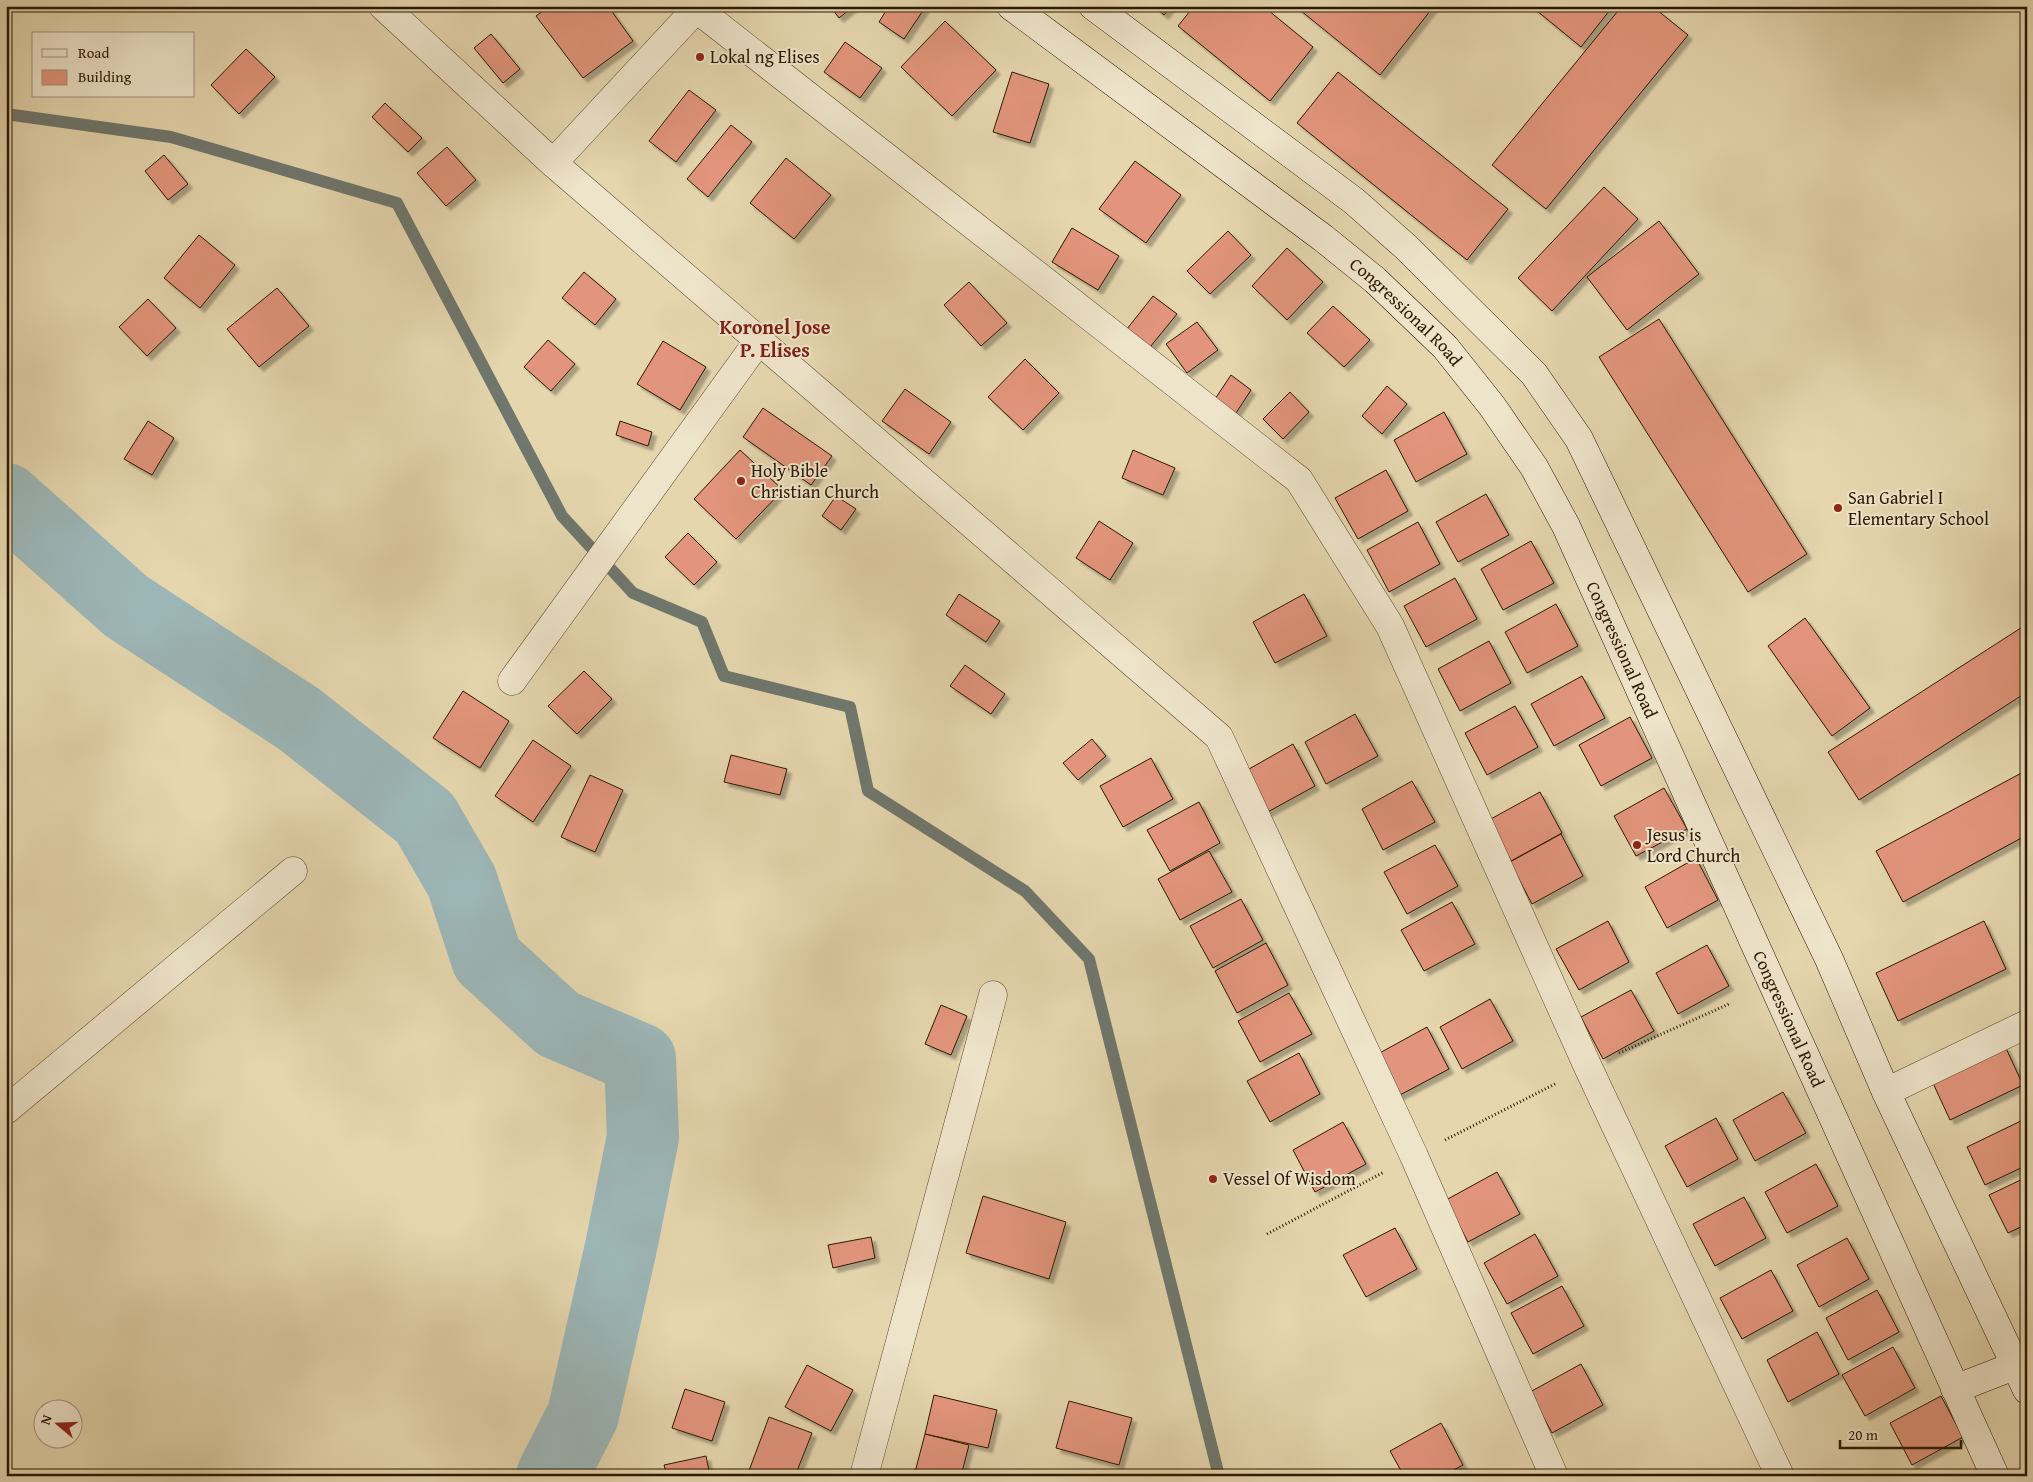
<svg xmlns="http://www.w3.org/2000/svg" width="2033" height="1482" viewBox="0 0 2033 1482" font-family="'Gentium Book Plus',serif">
	<style>
		.lines { fill: none; stroke-linecap: round; stroke-linejoin: round }
		.stream { stroke: #6f776e; stroke-width: 12 }
		.river { stroke: #9cb6b7; stroke-width: 72 }
		.building { fill: #e2957b; stroke: #2b1901; filter: url(#shadow) }
		.minor-casing { stroke: #5a482c; stroke-width: 29 }
		.secondary-casing { stroke: #2b1901; stroke-width: 29 }
		.path { stroke: #2b1901; stroke-width: 3; stroke-dasharray: 1 2.5; stroke-linecap: butt }
		.minor { stroke: #eee4ca; stroke-width: 28 }
		.secondary { stroke: #eee4ca; stroke-width: 28 }
		.poi-dot { fill: #8f2418; stroke: #eee4ca; stroke-width: 2 }
		.labels { text-anchor: middle; stroke-width: 4; stroke-linejoin: round; paint-order: stroke }
		.poi-label { font-size: 18px; fill: #2b1901; stroke: #eee4ca; text-anchor: start }
		.street-label { font-size: 18px; fill: #2b1901; stroke: #eee4ca }
		.quarter-label { font-size: 20px; font-weight: bold; fill: #7a1f14; stroke: #eee4ca }
	</style>
	<defs>
		<filter id="shadow"><feDropShadow dx="4.5" dy="4.5" stdDeviation="1" flood-color="#0004"/></filter>
	</defs>
	<rect width="100%" height="100%" fill="#e5d6ae"/>
	<filter id="stains"><feTurbulence type="fractalNoise" baseFrequency=".004" numOctaves="4"/><feColorMatrix values="0 0 0 0 .2 0 0 0 0 .09 0 0 0 0 .02 0 0 0 .5 -.17"/></filter>
	<radialGradient id="worn" r=".72"><stop offset=".6" stop-color="#630" stop-opacity="0"/><stop offset="1" stop-color="#630" stop-opacity=".3"/></radialGradient>
	<g class="lines">
		<polyline class="stream" points="6,114 171,137 397,203 562,516 633,593 702,622 724,676 850,707 868,791 1025,891 1089,959 1219,1476"/>
		<polyline class="river" points="6,499 126,606 299,719 425,818 462,882 487,959 558,1024 640,1059 643,1137 621,1247 583,1415 552,1476"/>
	</g>
	<g class="building">
		<polygon points="550,6 608,6 633,41 583,78 536,16"/>
		<polygon points="830,6 854,6 839,18"/>
		<polygon points="889,6 926,6 904,39 879,22"/>
		<polygon points="1154,6 1171,6 1164,15"/>
		<polygon points="1194,6 1263,6 1313,47 1270,101 1178,26"/>
		<polygon points="1295,6 1434,6 1380,75"/>
		<polygon points="1531,6 1613,6 1581,47"/>
		<polygon points="1622,6 1652,6 1688,35 1546,209 1492,165"/>
		<polygon points="945,21 996,70 952,116 901,67"/>
		<polygon points="491,34 520,69 503,83 474,48"/>
		<polygon points="845,42 882,68 860,98 824,72"/>
		<polygon points="246,49 275,77 239,114 211,85"/>
		<polygon points="1012,72 1049,84 1030,143 993,132"/>
		<polygon points="1338,72 1508,209 1467,260 1297,123"/>
		<polygon points="689,90 716,110 676,162 649,141"/>
		<polygon points="385,103 422,138 408,152 372,117"/>
		<polygon points="731,125 752,142 708,197 687,179"/>
		<polygon points="447,147 476,180 446,206 417,173"/>
		<polygon points="164,155 188,184 168,200 145,171"/>
		<polygon points="786,158 831,195 794,239 750,203"/>
		<polygon points="1135,161 1181,195 1146,243 1099,209"/>
		<polygon points="1604,187 1638,219 1552,311 1518,278"/>
		<polygon points="1659,221 1699,274 1627,330 1587,277"/>
		<polygon points="1072,228 1119,256 1098,290 1052,262"/>
		<polygon points="1228,231 1251,255 1210,294 1187,271"/>
		<polygon points="199,235 235,265 200,308 164,278"/>
		<polygon points="1287,248 1323,282 1287,320 1252,286"/>
		<polygon points="584,272 616,299 595,325 562,298"/>
		<polygon points="969,282 1007,323 981,346 944,305"/>
		<polygon points="277,288 309,326 259,367 227,329"/>
		<polygon points="1153,296 1177,314 1146,352 1123,334"/>
		<polygon points="148,299 176,328 147,356 119,327"/>
		<polygon points="1333,306 1370,340 1344,367 1307,333"/>
		<polygon points="1659,319 1807,554 1748,592 1599,357"/>
		<polygon points="1197,322 1218,350 1187,373 1166,344"/>
		<polygon points="548,340 575,364 551,391 524,367"/>
		<polygon points="663,341 706,367 680,410 637,384"/>
		<polygon points="1025,359 1059,393 1023,430 988,397"/>
		<polygon points="1231,375 1251,390 1236,413 1215,399"/>
		<polygon points="1387,386 1407,404 1382,434 1362,416"/>
		<polygon points="905,389 951,422 929,454 882,421"/>
		<polygon points="1290,392 1309,412 1283,439 1263,419"/>
		<polygon points="763,408 832,456 811,485 743,437"/>
		<polygon points="1444,412 1467,454 1416,482 1394,440"/>
		<polygon points="148,421 174,438 152,475 124,459"/>
		<polygon points="620,421 652,432 648,446 616,435"/>
		<polygon points="740,450 783,490 736,539 694,499"/>
		<polygon points="1133,450 1175,468 1163,495 1122,478"/>
		<polygon points="1386,470 1408,511 1358,539 1335,498"/>
		<polygon points="1486,494 1509,535 1458,562 1436,522"/>
		<polygon points="836,496 856,509 841,530 822,516"/>
		<polygon points="1099,521 1133,543 1110,580 1076,558"/>
		<polygon points="1418,522 1440,564 1389,592 1367,550"/>
		<polygon points="688,533 717,562 694,585 665,557"/>
		<polygon points="1531,541 1554,583 1503,610 1481,569"/>
		<polygon points="1455,578 1477,619 1426,647 1404,606"/>
		<polygon points="959,594 1000,621 986,642 946,615"/>
		<polygon points="1304,594 1327,636 1275,663 1253,622"/>
		<polygon points="1556,604 1578,646 1527,673 1505,632"/>
		<polygon points="1805,618 1870,708 1832,736 1768,646"/>
		<polygon points="2027,624 2027,692 1859,800 1828,752"/>
		<polygon points="1489,641 1511,683 1460,711 1438,669"/>
		<polygon points="965,665 1005,694 991,714 950,686"/>
		<polygon points="584,671 612,699 577,734 548,706"/>
		<polygon points="1582,676 1605,718 1554,746 1531,704"/>
		<polygon points="463,691 509,721 480,768 433,738"/>
		<polygon points="1515,706 1538,747 1487,775 1465,733"/>
		<polygon points="1355,714 1378,756 1326,784 1305,742"/>
		<polygon points="1630,717 1652,758 1601,786 1579,745"/>
		<polygon points="1092,739 1106,756 1078,780 1063,763"/>
		<polygon points="533,740 571,766 533,822 495,796"/>
		<polygon points="1293,744 1315,786 1264,814 1242,773"/>
		<polygon points="731,755 787,769 780,795 724,782"/>
		<polygon points="1151,758 1173,799 1123,827 1100,786"/>
		<polygon points="2027,770 2027,835 1903,902 1876,851"/>
		<polygon points="590,775 623,790 595,852 561,837"/>
		<polygon points="1412,781 1435,822 1383,850 1362,809"/>
		<polygon points="1664,788 1687,829 1636,856 1614,816"/>
		<polygon points="1540,792 1562,833 1511,861 1489,820"/>
		<polygon points="1199,802 1220,843 1170,871 1147,830"/>
		<polygon points="1561,834 1583,876 1532,904 1510,862"/>
		<polygon points="1435,845 1458,886 1407,914 1384,872"/>
		<polygon points="1209,851 1232,892 1180,920 1158,879"/>
		<polygon points="1696,858 1718,900 1667,928 1645,887"/>
		<polygon points="1241,899 1263,940 1213,968 1190,926"/>
		<polygon points="1452,902 1475,944 1424,971 1401,930"/>
		<polygon points="1608,921 1629,962 1579,990 1556,949"/>
		<polygon points="1984,921 2006,969 1898,1021 1876,973"/>
		<polygon points="1266,943 1288,985 1237,1013 1215,971"/>
		<polygon points="1707,945 1729,986 1678,1014 1656,973"/>
		<polygon points="1631,990 1654,1031 1603,1059 1581,1017"/>
		<polygon points="1289,993 1312,1034 1260,1062 1238,1021"/>
		<polygon points="1490,999 1513,1041 1462,1069 1440,1027"/>
		<polygon points="941,1005 967,1016 951,1055 925,1044"/>
		<polygon points="1427,1027 1449,1069 1398,1096 1376,1055"/>
		<polygon points="2005,1046 2023,1085 1950,1120 1932,1081"/>
		<polygon points="1299,1053 1320,1094 1270,1122 1247,1081"/>
		<polygon points="1783,1092 1806,1133 1755,1161 1733,1120"/>
		<polygon points="1716,1118 1738,1159 1687,1187 1665,1146"/>
		<polygon points="2027,1118 2027,1165 1985,1185 1967,1147"/>
		<polygon points="1343,1122 1366,1164 1315,1192 1293,1150"/>
		<polygon points="1816,1164 1838,1206 1787,1233 1765,1192"/>
		<polygon points="1497,1172 1520,1214 1468,1242 1446,1200"/>
		<polygon points="2027,1177 2027,1224 2008,1233 1989,1195"/>
		<polygon points="983,1196 1066,1222 1049,1279 966,1253"/>
		<polygon points="1744,1197 1766,1238 1715,1266 1693,1224"/>
		<polygon points="1395,1228 1417,1269 1366,1297 1343,1255"/>
		<polygon points="1535,1234 1558,1276 1507,1304 1484,1263"/>
		<polygon points="871,1237 875,1258 833,1268 828,1245"/>
		<polygon points="1847,1238 1869,1279 1819,1307 1797,1265"/>
		<polygon points="1771,1270 1793,1311 1742,1339 1720,1298"/>
		<polygon points="1562,1286 1584,1326 1533,1354 1511,1313"/>
		<polygon points="1877,1290 1899,1332 1848,1360 1826,1318"/>
		<polygon points="1817,1332 1839,1374 1788,1402 1767,1360"/>
		<polygon points="1893,1347 1915,1388 1865,1416 1842,1375"/>
		<polygon points="1581,1364 1603,1405 1552,1433 1530,1392"/>
		<polygon points="807,1365 853,1390 831,1431 785,1407"/>
		<polygon points="685,1389 725,1402 712,1441 672,1428"/>
		<polygon points="934,1395 997,1410 988,1448 925,1434"/>
		<polygon points="1941,1396 1963,1437 1912,1465 1890,1423"/>
		<polygon points="1069,1401 1132,1418 1119,1465 1056,1448"/>
		<polygon points="769,1417 812,1433 795,1476 747,1476"/>
		<polygon points="1441,1423 1463,1465 1442,1476 1404,1476 1390,1451"/>
		<polygon points="925,1434 969,1445 961,1476 914,1476"/>
		<polygon points="706,1456 710,1476 667,1476 664,1465"/>
	</g>
	<g class="lines">
		<g class="minor-casing">
			<g id="minor">
				<polyline points="383,6 553,163 1219,737 1414,1156 1554,1476"/>
				<polyline points="693,6 1299,480 1390,626 1588,1067 1780,1476"/>
				<polyline points="553,163 699,6"/>
				<polyline points="512,681 759,340"/>
				<polyline points="1886,1092 2027,1024"/>
				<polyline points="6,1110 293,871"/>
				<polyline points="864,1476 993,995"/>
			</g>
		</g>
		<g class="secondary-casing">
			<g id="secondary">
				<path id="s1" d="M1011 6 1323 238 1375 280 1445 347 1492 406 1534 467 1566 526 1995 1476"/>
				<polyline points="1093,6 1354,201 1406,247 1534,374 1579,439 1829,959 1886,1092 2027,1390"/>
				<polyline points="1955,1389 2014,1366"/>
			</g>
		</g>
		<g class="path">
			<polyline points="1619,1053 1729,1004"/>
			<polyline points="1445,1140 1557,1083"/>
			<polyline points="1267,1234 1384,1172"/>
		</g>
		<use href="#minor" class="minor"/>
		<use href="#secondary" class="secondary"/>
	</g>
	<g class="poi-dot">
		<circle cx="700" cy="57" r="5"/>
		<circle cx="741" cy="481" r="5"/>
		<circle cx="1838" cy="508" r="5"/>
		<circle cx="1637" cy="845" r="5"/>
		<circle cx="1213" cy="1179" r="5"/>
	</g>
	<g class="labels">
		<g class="poi-label">
			<text x="710" y="63">Lokal ng Elises</text>
			<text x="751" y="477">Holy Bible<tspan x="751" dy="21">Christian Church</tspan></text>
			<text x="1848" y="504">San Gabriel I<tspan x="1848" dy="21">Elementary School</tspan></text>
			<text x="1647" y="841">Jesus is<tspan x="1647" dy="21">Lord Church</tspan></text>
			<text x="1223" y="1185">Vessel Of Wisdom</text>
		</g>
		<g class="street-label">
			<text dy="6" stroke="none"><textPath href="#s1" startOffset="500">Congressional Road</textPath></text>
			<text dy="6" stroke="none"><textPath href="#s1" startOffset="905">Congressional Road</textPath></text>
			<text dy="6" stroke="none"><textPath href="#s1" startOffset="1310">Congressional Road</textPath></text>
		</g>
		<g class="quarter-label">
			<text x="775" y="334">Koronel Jose<tspan x="775" dy="23">P. Elises</tspan></text>
		</g>
	</g>
	<rect width="2033" height="1482" fill="none" stroke="#e5d6ae" stroke-width="25"/>
	<rect x="8" y="8" width="2018" height="1467" fill="none" stroke="#2b1901" stroke-width="2.5"/>
	<rect x="12" y="12" width="2008" height="1457" fill="none" stroke="#2b1901"/>
	<rect x="32" y="32" width="162" height="65" fill="#eee4ca" stroke="#a0937a"/>
	<rect x="42" y="49" width="25" height="8" fill="#eee4ca" stroke="#a0937a"/>
	<text x="78" y="58" font-size="15" fill="#2b1901">Road</text>
	<rect x="42" y="70" width="25" height="15" fill="#e2957b" stroke="#a0937a"/>
	<text x="78" y="82" font-size="15" fill="#2b1901">Building</text>
	<g transform="translate(58 1424) rotate(289)"><circle r="24" fill="#eee4ca" stroke="#a0937a"/>
	<path d="M0-4L9 19L0 12L-9 19Z" fill="#8f2418"/>
	<text y="-8" font-size="14" font-weight="bold" text-anchor="middle" fill="#2b1901">N</text>
	</g>
	<path d="M1840 1440v8h121v-8" fill="none" stroke="#2b1901" stroke-width="2.5"/>
	<text x="1848" y="1440" font-size="15" fill="#2b1901" stroke="#eee4ca" stroke-width="4" paint-order="stroke">20 m</text>
	<rect width="100%" height="100%" filter="url(#stains)"/>
	<rect width="100%" height="100%" fill="url(#worn)"/>
</svg>
